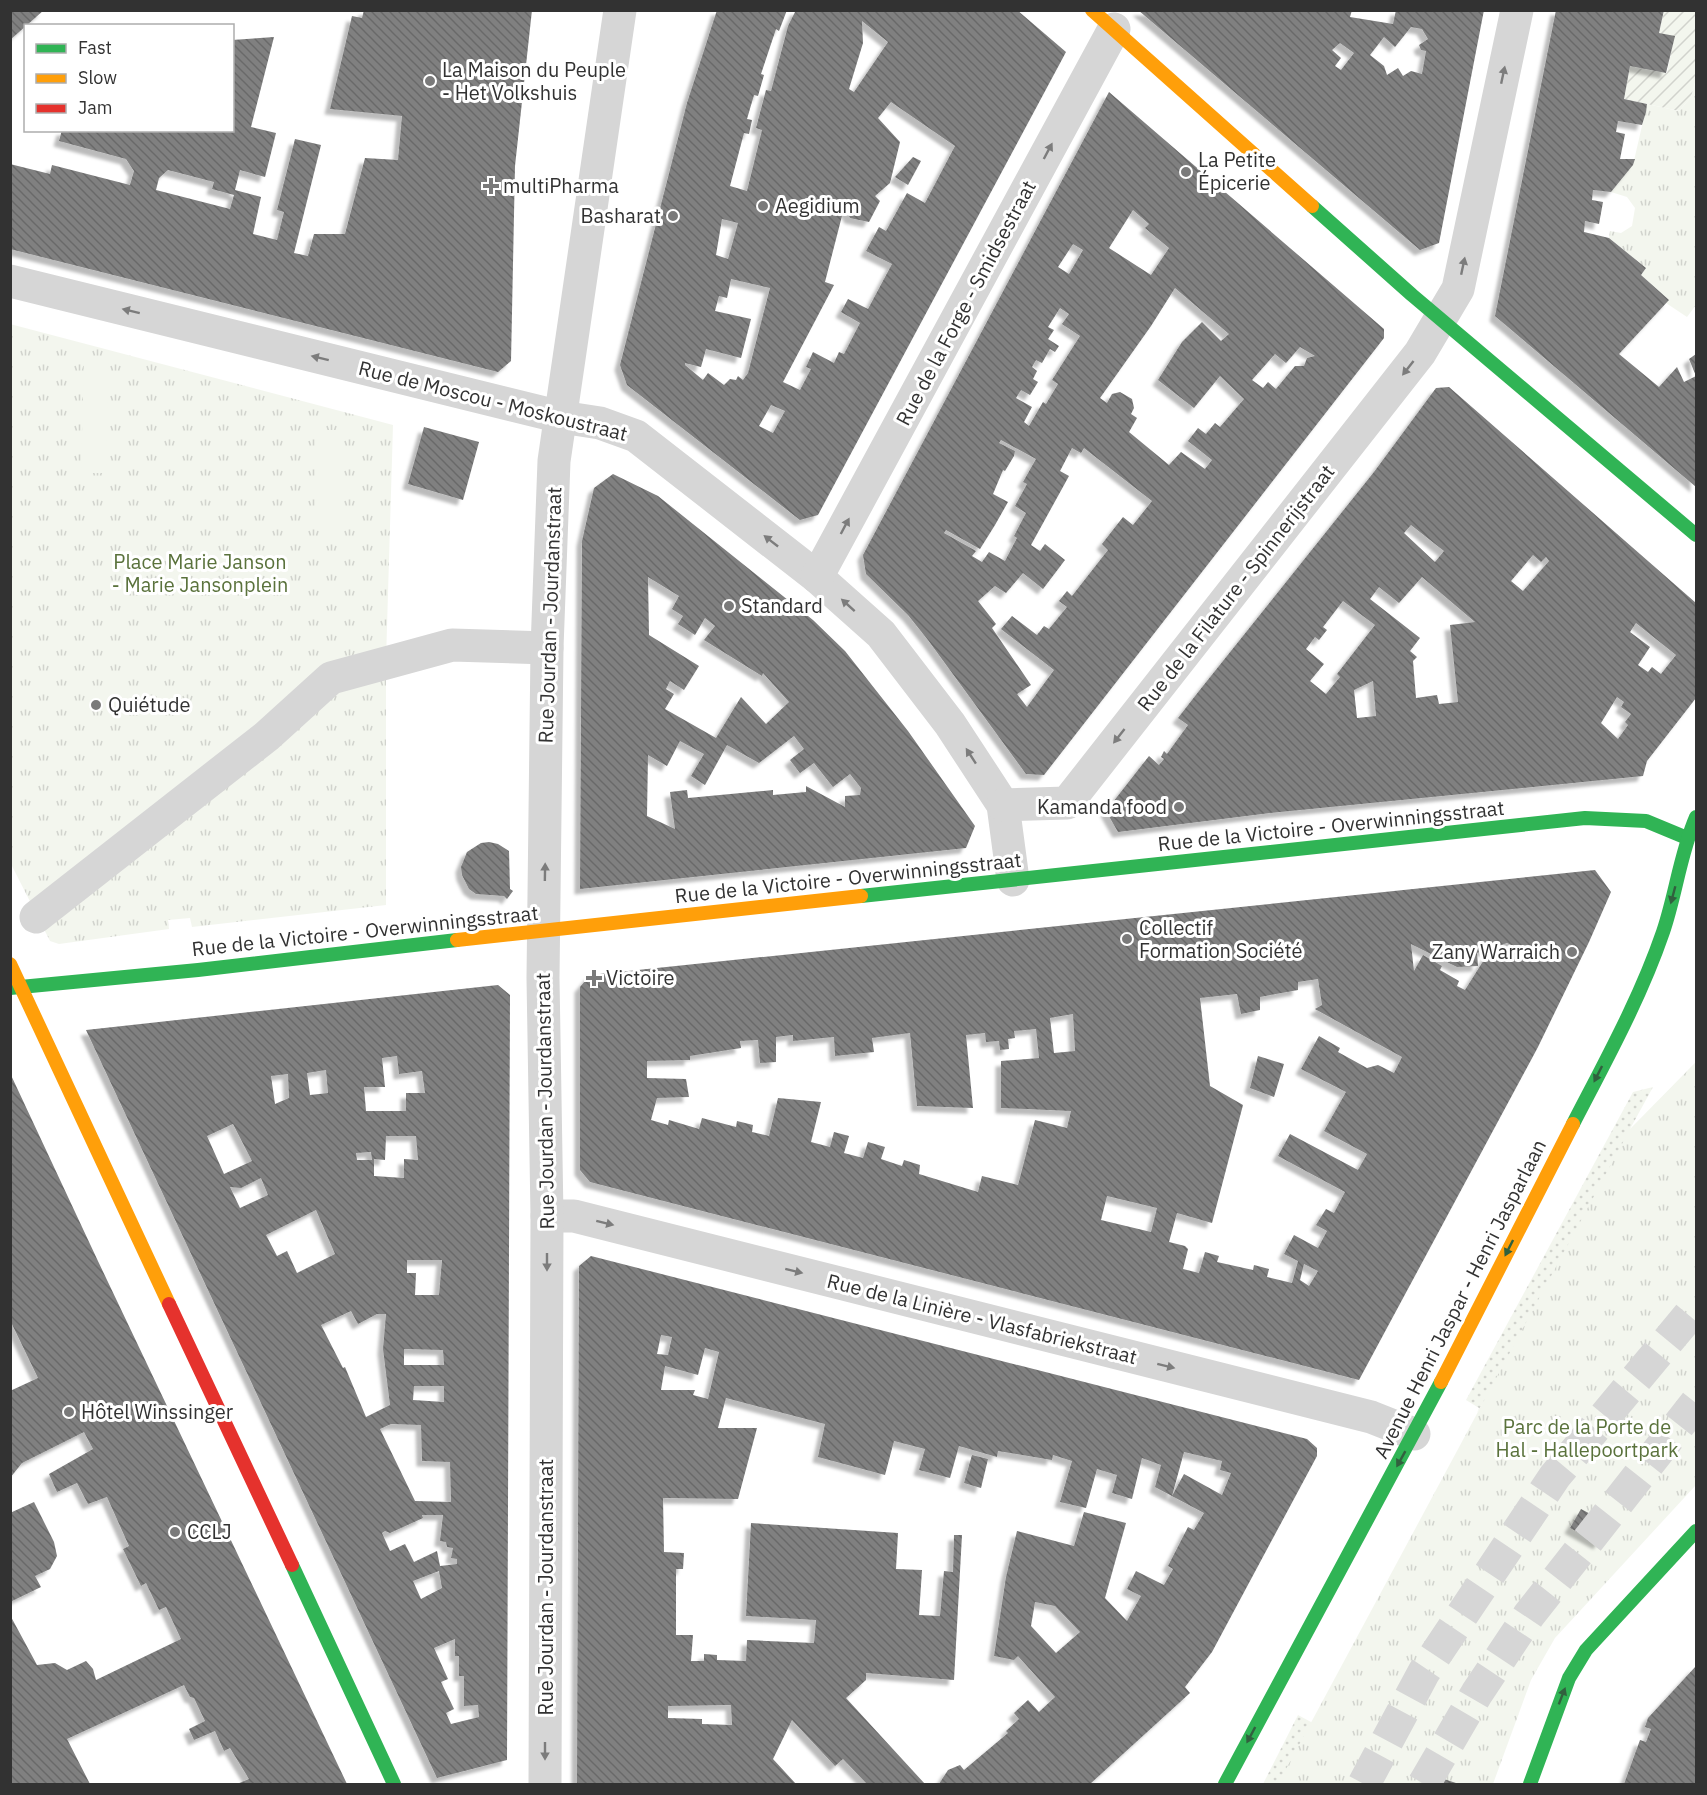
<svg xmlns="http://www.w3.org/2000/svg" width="1707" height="1795" viewBox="0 0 1707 1795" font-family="'IBM Plex Sans',sans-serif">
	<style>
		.grass { fill: url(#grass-dots) }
		.park { fill: url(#park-tufts) }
		.garden { fill: url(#garden-furrows) }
		.pitch { fill: #f3f6ee }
		.building { fill: url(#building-back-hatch); fill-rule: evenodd; filter: url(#shadow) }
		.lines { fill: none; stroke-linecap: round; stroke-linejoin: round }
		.highway-tunnel { stroke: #d6d6d6; stroke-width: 33; stroke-dasharray: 33 16; stroke-linecap: butt }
		.street { stroke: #d6d6d6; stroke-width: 33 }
		.fast { stroke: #30b455; stroke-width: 14 }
		.slow { stroke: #ff9f0a; stroke-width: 14 }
		.jam { stroke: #e5322d; stroke-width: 14 }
		.oneway { fill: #7c7c7c }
		.oneway2 { fill: #31603e }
		.poi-dot { fill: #7a7a7a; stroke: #fff; stroke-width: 2 }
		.labels { text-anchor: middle; stroke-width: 6; stroke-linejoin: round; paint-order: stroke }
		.poi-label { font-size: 20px; fill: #323232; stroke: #fff; text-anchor: start }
		.street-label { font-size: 20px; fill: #323232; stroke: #fff }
		.park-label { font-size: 20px; fill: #5a723c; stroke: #fff }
	</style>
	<defs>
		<pattern id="grass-dots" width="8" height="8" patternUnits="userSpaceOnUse" patternTransform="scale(1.5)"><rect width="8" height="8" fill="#f3f6ee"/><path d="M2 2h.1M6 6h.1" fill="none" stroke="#d1d3cd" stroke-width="1.8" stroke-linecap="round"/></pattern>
		<pattern id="park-tufts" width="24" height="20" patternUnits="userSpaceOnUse" patternTransform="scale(1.5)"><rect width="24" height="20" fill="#f3f6ee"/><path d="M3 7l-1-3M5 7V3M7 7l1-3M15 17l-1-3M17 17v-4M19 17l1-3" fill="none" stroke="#d1d3cd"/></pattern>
		<pattern id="garden-furrows" width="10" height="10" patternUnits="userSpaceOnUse" patternTransform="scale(1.5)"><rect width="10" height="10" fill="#f3f6ee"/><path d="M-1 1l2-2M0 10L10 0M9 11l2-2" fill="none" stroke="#d1d3cd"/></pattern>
		<pattern id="building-back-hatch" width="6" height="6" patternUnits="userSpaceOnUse" patternTransform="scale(1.5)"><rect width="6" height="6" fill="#808080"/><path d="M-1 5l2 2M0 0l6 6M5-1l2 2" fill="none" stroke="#696969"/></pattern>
		<filter id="shadow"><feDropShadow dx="-5.5" dy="5.5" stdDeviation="1.5" flood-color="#0004"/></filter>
	</defs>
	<rect width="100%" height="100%" fill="#fff"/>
	<g class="grass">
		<polygon points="1696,1062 1477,1413 1479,1408 1466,1400 1633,1092 1653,1087 1630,1129"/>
		<polygon points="1298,1715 1311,1722 1383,1784 1263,1784"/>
	</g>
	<g class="park">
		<polygon points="1696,79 1696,305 1687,317 1666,303 1669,300 1641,275 1646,268 1609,238 1610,231 1621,233 1632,226 1635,208 1627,197 1611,192 1633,165 1647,104 1679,111 1691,97"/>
		<polygon points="10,324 393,425 386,661 386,905 192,927 190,918 168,920 169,929 59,944 50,941 11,864"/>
		<polygon points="1696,1062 1696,1485 1555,1638 1531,1680 1493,1784 1278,1784 1629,1131"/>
	</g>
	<polygon class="garden" points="1664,11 1696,11 1696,79 1691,97 1679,111 1624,99 1630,66 1667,73 1674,37 1659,33"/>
	<g class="pitch">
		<polygon points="84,358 109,358 106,473 81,473"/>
		<rect x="315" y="430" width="24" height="91"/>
	</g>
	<g class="building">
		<polygon points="10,10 44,10 10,40"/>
		<path d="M364 10H532L515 166 511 361 498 372 10 249V164L50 174 52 165 130 185 134 171 126 159 59 141 62 130H232V40L274 37 251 127 276 133 265 177 240 170 235 190 261 197 253 234 277 240 284 212 277 210 295 139 321 145 294 253 308 256 314 234H345L365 158 398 160 402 116 330 109 352 16 362 18ZM168 170 214 182 212 189 234 195 230 209 156 190 159 178Z"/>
		<path d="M717 10H787L779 31 776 29 761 74 764 75 758 96 754 95 747 119 752 120 749 134 744 133 730 186 747 191 762 130 756 128 766 90 771 91 788 26 796 10H1017L1066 52 818 515 800 520 627 385 620 365 687 103ZM862 21 888 42 854 92 849 89 863 43ZM891 102 955 146 925 203 907 193 886 231 879 227 866 251 892 264 868 309 848 299 841 312 860 323 844 354 839 352 834 363 813 352 806 367 811 369 800 390 783 382 834 285 825 282 843 212H847L850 218 869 222 880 201 875 196 890 183 900 142 878 118ZM722 219 738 223 728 259 716 255ZM731 279 770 288 748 373 743 380 738 376 736 380 730 379 724 385 708 373 703 380 685 365V363L701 367 706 349 741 358 751 319 715 311 719 296 727 298ZM771 405 785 411 773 433 759 426Z"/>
		<path d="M1138 10H1352L1350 17 1393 24 1396 10H1484L1439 243 1420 250ZM1411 27 1422 29 1428 39 1419 45 1421 50 1426 51 1422 74 1411 71 1403 76 1398 68 1387 75 1384 66 1370 55 1384 37 1395 47ZM1340 43 1354 53 1341 70 1335 66 1341 58 1332 50Z"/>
		<polygon points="1556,10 1664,10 1659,33 1675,36 1666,73 1630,66 1624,99 1647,104 1646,112 1642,125 1618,121 1616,132 1625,134 1620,159 1635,159 1633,165 1611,192 1593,190 1592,200 1603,202 1599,224 1585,221 1584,232 1609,238 1646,268 1641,275 1669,300 1619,354 1659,387 1677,367 1684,382 1696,376 1689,359 1696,354 1696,487 1495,316"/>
		<path d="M1109 92 1384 329V338L1044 775 1026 774 928 640 908 615 866 574 863 555ZM1133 210 1149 224 1145 228 1169 248 1151 275 1109 248ZM1073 244 1083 250 1069 274 1058 267ZM1175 288 1229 334 1221 341 1202 322 1182 342 1158 380 1194 408 1220 376 1244 399 1220 427 1215 423 1206 434 1198 428 1188 441 1212 460 1205 469 1181 452 1169 465 1129 432 1137 418 1131 414 1134 408 1132 399 1120 392 1112 394 1107 403 1100 398 1151 326ZM1060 308 1069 314 1062 324 1080 336 1052 380 1058 384 1046 404 1043 402 1029 426 1024 422 1032 407 1016 398 1021 390 1030 395 1038 382 1033 379 1037 371 1032 367 1036 360 1042 363 1050 349 1055 352 1059 346 1048 339 1054 330 1048 327ZM1300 347 1315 356 1307 358 1304 366H1295L1276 389 1268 382 1263 388 1252 380 1275 354 1286 363ZM1001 440 1036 459 1023 482 1027 484 1015 506 1026 513 1014 536 1017 538 1005 561 989 552 982 562 972 556 976 551 944 533 946 530 980 549 995 525 1008 502 993 494 1003 470 1005 471 1014 456 1015 451 999 443ZM1072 448 1081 453 1084 448 1152 501 1133 525 1123 517 1102 544 1108 550 1072 596 1067 591 1059 601 1067 607 1049 629 1044 626 1037 635 1012 616 1001 629 1054 670 1027 707 1017 694 1031 685 992 628 996 624 978 601 995 586 1006 593 1023 573 1043 589 1065 560 1045 544 1040 551 1031 545 1069 476 1060 471Z"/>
		<polygon points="913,157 921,161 908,185 895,177"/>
		<path d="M1449 387 1696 603V698L1647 761 1643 776 1270 813 1118 832 1106 811 1149 756 1159 765 1164 759 1161 757 1164 751 1167 754 1188 725 1178 718 1199 691 1374 472 1436 388ZM1411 525 1444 551 1435 562 1404 533ZM1533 555 1541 562 1546 557 1549 561 1523 591 1511 581ZM1422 577 1475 622 1450 625 1458 702 1439 704 1437 695 1416 698 1413 661 1417 657 1410 651 1420 638 1370 599 1379 587 1399 603ZM1343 601 1375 625 1337 674 1340 677 1326 694 1310 681 1324 664 1306 649 1315 637 1319 640 1327 630 1323 627ZM1636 623 1676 655 1661 674 1652 667 1648 672 1638 665 1650 647 1630 632ZM1373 681 1376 716 1357 718 1354 690ZM1617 697 1624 702 1621 707 1631 714 1625 722 1628 725 1618 739 1601 723Z"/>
		<polygon points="424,427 479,442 463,500 408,484"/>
		<path d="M613 474 658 496 813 620 845 651 908 731 975 826 966 848 580 889 582 541 594 488ZM648 577 679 596 672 609 683 616 678 624 695 635 705 618 715 626 704 640 762 676 763 673 789 702 766 724 741 697 716 738 665 709 674 694 666 689 670 681 684 690 699 666 649 635ZM794 736 804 749 790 760 800 773 814 763 833 787 850 774 861 788 860 795 845 796V807L806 786V792L773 795V790L688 798 687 790 670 792 675 829 647 816 648 755 667 766 680 741 704 754 691 776 705 785 727 745 759 763Z"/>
		<polygon points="489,842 498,844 509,851 510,889 513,891 507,899 504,896 476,894 469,889 462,875 461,867 467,852 481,843"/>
		<path d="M1595 870 1611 892 1589 942 1538 1047 1359 1380 590 1182 580 1170V987L590 975ZM1507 943 1520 949 1515 959 1497 952 1487 955 1465 990 1457 986 1459 981 1440 970 1442 966 1423 955 1414 971 1411 944 1457 967 1478 966 1477 953ZM1318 979 1322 1005 1315 1009 1402 1057 1394 1073 1378 1065 1367 1068 1338 1052 1340 1048 1319 1036 1301 1069 1346 1092 1324 1131 1367 1154 1358 1170 1290 1134 1278 1156 1345 1192 1334 1213 1326 1209 1316 1225 1327 1231 1318 1248 1294 1235 1284 1254 1298 1261 1292 1283 1267 1277 1269 1269 1254 1265 1253 1270 1217 1262 1219 1256 1205 1252 1199 1273 1183 1269 1188 1249 1185 1246 1169 1242 1177 1213 1212 1223 1243 1105 1210 1086 1200 998 1237 994 1241 1014 1260 1010V997L1298 990V982ZM1073 1014 1075 1051 1054 1053 1050 1018ZM1036 1029 1039 1058 1001 1061V1108L1071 1111 1067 1128 1035 1120 1018 1185 982 1176 978 1192 919 1174 920 1165 904 1160 902 1166 881 1159 885 1147 868 1142 863 1158 844 1153 849 1136 834 1132 830 1147 811 1142 821 1102 778 1098 769 1136 752 1132 753 1125 737 1121 736 1127 702 1118 699 1129 669 1120 668 1125 651 1120 657 1098 689 1097 686 1079 647 1078V1061L690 1060V1056L741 1048 740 1041 758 1040 760 1063 776 1062V1037L793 1035V1041L834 1037 835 1056 874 1052 872 1038 910 1033 917 1106 973 1108 966 1035 985 1033 986 1042 999 1041 1000 1050 1009 1049 1008 1039 1015 1038 1014 1031ZM1107 1196 1157 1208 1151 1232 1101 1220ZM1304 1264 1318 1271 1309 1286 1300 1280Z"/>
		<path d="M498 985 510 995 507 1760 437 1778 86 1030ZM397 1056 399 1074 422 1071 425 1093H406V1111H366L364 1087H385L382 1058ZM326 1070 328 1093 310 1095 307 1073ZM288 1074 289 1098 275 1104 271 1076ZM233 1124 252 1161 224 1174 207 1136ZM386 1136H416L418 1160 404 1159V1178L374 1176V1159L385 1160ZM371 1152 372 1160H357L356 1153ZM261 1178 268 1195 240 1208 230 1187 241 1188ZM316 1210 335 1254 297 1273 287 1251 277 1256 266 1235ZM407 1260H442L439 1295H415L416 1273H407ZM351 1311 358 1324 377 1314H386L383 1349 390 1405 366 1417 345 1367 343 1368 321 1325ZM404 1349 443 1350 444 1365H404ZM414 1386H444V1402L413 1400ZM391 1424 421 1425 422 1461 450 1462 451 1502 415 1501 380 1429ZM422 1515H443L440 1541 446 1542 447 1547 453 1548 451 1558 457 1559V1564L440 1566 437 1551 414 1562 405 1544 390 1551 382 1533 385 1531 390 1533 423 1518ZM439 1571 442 1588 421 1599 413 1581ZM455 1639V1656H459V1676H464V1706L478 1705 479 1717 451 1724 446 1713 454 1709 441 1682 448 1679 434 1648Z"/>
		<polygon points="1258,1056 1284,1064 1274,1097 1250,1088"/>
		<polygon points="10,1073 97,1259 347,1784 237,1784 249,1779 230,1748 224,1751 215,1731 194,1740 189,1729 205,1721 194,1698 190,1697 184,1685 67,1739 90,1784 10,1784 10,1615 37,1665 55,1663 67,1670 86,1661 93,1669 96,1680 181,1639 166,1607 159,1610 146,1583 141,1586 123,1549 129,1546 107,1497 88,1504 77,1483 57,1492 49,1474 93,1449 84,1432 22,1463 10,1478 10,1391 38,1378 10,1320"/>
		<path d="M591 1256 1307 1439 1317 1448V1456L1212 1652 1185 1687 1190 1693 1090 1784H939L948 1770 960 1765 964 1770 1008 1733 1006 1731 1019 1719 1014 1713 1028 1700 1039 1712 1055 1697 1018 1656 1014 1660 994 1656 1006 1577 1017 1531 1074 1546 1084 1512 1126 1523 1105 1598 1127 1621 1141 1596 1127 1589 1136 1571 1164 1585 1173 1569 1168 1566 1188 1527 1194 1530 1204 1513 1172 1496 1184 1474 1222 1495 1231 1473 1220 1470 1222 1461 1184 1452 1172 1496 1155 1487 1161 1465 1142 1458 1132 1499 1112 1493 1117 1475 1097 1469 1086 1508 1060 1502 1072 1461 1053 1455 1052 1460 998 1451 997 1457 959 1446 950 1478 919 1470 925 1449 894 1441 885 1475 818 1457 825 1424 726 1398 718 1428H757L738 1499 663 1498 664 1552 684 1553 683 1569H676V1635H693L691 1661H704V1654L717 1655V1660L746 1661 747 1640 814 1643 816 1620 746 1616 751 1523 898 1533 896 1569 922 1570 919 1615 940 1616 944 1571 953 1572 954 1535H962L954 1680 866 1673V1680L846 1698 925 1784H867L843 1759 835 1766 792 1720 773 1759 796 1784H577L579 1266ZM661 1335 672 1337 668 1355 657 1354ZM705 1348 719 1352 708 1399 693 1395 695 1390H661L665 1366 698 1375ZM1035 1602 1055 1606 1080 1632 1056 1653 1031 1626ZM731 1705 732 1725 702 1724V1719L668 1718V1706Z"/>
		<polygon points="972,1455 988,1459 981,1488 964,1483"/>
		<polygon points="34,1502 54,1542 57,1556 50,1569 35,1576 41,1587 10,1602 10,1513"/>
		<polygon points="1581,1509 1609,1524 1599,1544 1570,1528"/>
		<polygon points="1696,1666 1696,1784 1624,1784 1640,1740 1646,1742 1651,1729 1645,1727 1648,1718"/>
		<polygon points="1427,1777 1442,1783 1444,1779 1459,1784 1424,1784"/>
	</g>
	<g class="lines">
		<g class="highway-tunnel">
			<polyline points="1364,1784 1424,1672 1555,1476 1696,1307"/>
			<polyline points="1424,1784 1477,1693 1529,1615 1696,1403"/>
		</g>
		<g class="street">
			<polyline points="10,281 561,417 600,423 636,436 817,577 881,634 950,724 1003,805 1013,880"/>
			<polyline points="817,577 1114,29"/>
			<polyline points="1003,805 1067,803 1420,353 1458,289 1517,10"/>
			<polyline points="36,917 267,736 331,678 452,645 547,648"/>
			<polyline points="547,1216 574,1216 1371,1417 1414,1434"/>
			<polyline points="545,1784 547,1216 543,978 547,648 554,461 620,10"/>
		</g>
		<g class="fast">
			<polyline points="1312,206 1412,295 1696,535"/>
			<polyline points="861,896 1585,818 1646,821 1687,838"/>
			<polyline points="10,988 198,970 457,940"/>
			<path d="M1573 1124C1605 1062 1640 999 1663 932 1676 894 1680 854 1696 817"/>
			<polyline points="292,1565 394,1784"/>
			<polyline points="1225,1784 1441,1382"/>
			<polyline points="1530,1784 1569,1678 1586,1650 1696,1531"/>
		</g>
		<g class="slow">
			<polyline points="1092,10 1312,206"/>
			<polyline points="457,940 861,896"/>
			<polyline points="10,964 169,1304"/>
			<polyline points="1441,1382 1573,1124"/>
		</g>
		<polyline class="jam" points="169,1304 292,1565"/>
	</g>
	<defs><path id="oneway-solid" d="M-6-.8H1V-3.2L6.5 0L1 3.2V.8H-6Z" transform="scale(1.5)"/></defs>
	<g class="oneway">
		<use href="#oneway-solid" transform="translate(1503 75) rotate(-78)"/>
		<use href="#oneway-solid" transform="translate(1048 151) rotate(-62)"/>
		<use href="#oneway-solid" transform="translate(1463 266) rotate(-78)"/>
		<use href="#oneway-solid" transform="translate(131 311) rotate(-166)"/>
		<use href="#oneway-solid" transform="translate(320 358) rotate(-166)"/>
		<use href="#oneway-solid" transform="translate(1408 368) rotate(128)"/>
		<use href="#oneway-solid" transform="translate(845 526) rotate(-62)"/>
		<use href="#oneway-solid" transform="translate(771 541) rotate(-142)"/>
		<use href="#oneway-solid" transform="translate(848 605) rotate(-138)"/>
		<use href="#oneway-solid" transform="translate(1119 736) rotate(128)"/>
		<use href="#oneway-solid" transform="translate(971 756) rotate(-123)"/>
		<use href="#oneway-solid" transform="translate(545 872) rotate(-89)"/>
		<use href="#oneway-solid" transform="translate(605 1223) rotate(14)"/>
		<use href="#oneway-solid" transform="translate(547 1262) rotate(90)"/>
		<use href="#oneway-solid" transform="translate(794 1271) rotate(14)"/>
		<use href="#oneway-solid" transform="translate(1166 1366) rotate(14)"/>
		<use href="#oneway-solid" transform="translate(545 1751) rotate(90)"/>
	</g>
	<g class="oneway2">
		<use href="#oneway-solid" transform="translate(1673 895) rotate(105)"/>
		<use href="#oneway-solid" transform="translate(1598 1074) rotate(117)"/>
		<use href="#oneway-solid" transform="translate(1509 1248) rotate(117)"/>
		<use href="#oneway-solid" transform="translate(1401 1459) rotate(119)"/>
		<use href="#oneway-solid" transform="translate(1562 1696) rotate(-69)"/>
		<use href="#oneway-solid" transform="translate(1251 1735) rotate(118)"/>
	</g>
	<g class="poi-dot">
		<circle cx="430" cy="81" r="6"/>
		<circle cx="1186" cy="172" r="6"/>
		<path d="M488 177h6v6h6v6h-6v6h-6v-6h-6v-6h6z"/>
		<circle cx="763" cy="206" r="6"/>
		<circle cx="673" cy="216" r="6"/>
		<circle cx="729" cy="606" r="6"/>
		<circle cx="96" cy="705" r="6"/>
		<circle cx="1179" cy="807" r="6"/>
		<circle cx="1127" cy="939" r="6"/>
		<circle cx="1572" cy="952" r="6"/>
		<path d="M591 969h6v6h6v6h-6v6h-6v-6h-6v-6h6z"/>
		<circle cx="69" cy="1412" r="6"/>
		<circle cx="175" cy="1532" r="6"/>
	</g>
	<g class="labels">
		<g class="poi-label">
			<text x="442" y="77">La Maison du Peuple<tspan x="442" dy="23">- Het Volkshuis</tspan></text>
			<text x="1198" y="167">La Petite<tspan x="1198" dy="23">Épicerie</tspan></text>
			<text x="503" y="193">multiPharma</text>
			<text x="775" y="213">Aegidium</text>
			<text x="661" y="223" text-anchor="end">Basharat</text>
			<text x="741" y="613">Standard</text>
			<text x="108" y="712">Quiétude</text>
			<text x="1167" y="814" text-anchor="end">Kamanda food</text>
			<text x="1139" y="935">Collectif<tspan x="1139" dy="23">Formation Société</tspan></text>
			<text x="1560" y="959" text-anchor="end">Zany Warraich</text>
			<text x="606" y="985">Victoire</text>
			<text x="81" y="1419">Hôtel Winssinger</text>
			<text x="187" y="1539">CCLJ</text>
		</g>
		<g class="street-label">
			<text transform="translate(966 303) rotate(-62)" y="7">Rue de la Forge - Smidsestraat</text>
			<text transform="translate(493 401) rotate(14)" y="7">Rue de Moscou - Moskoustraat</text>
			<text transform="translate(1236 588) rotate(-52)" y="7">Rue de la Filature - Spinnerijstraat</text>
			<text transform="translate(550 615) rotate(-88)" y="7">Rue Jourdan - Jourdanstraat</text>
			<text transform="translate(1331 826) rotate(-6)" y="7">Rue de la Victoire - Overwinningsstraat</text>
			<text transform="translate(848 878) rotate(-6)" y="7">Rue de la Victoire - Overwinningsstraat</text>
			<text transform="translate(365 931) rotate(-6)" y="7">Rue de la Victoire - Overwinningsstraat</text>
			<text transform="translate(545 1101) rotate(-91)" y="7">Rue Jourdan - Jourdanstraat</text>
			<text transform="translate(1460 1299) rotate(-63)" y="7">Avenue Henri Jaspar - Henri Jasparlaan</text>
			<text transform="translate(982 1319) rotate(14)" y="7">Rue de la Linière - Vlasfabriekstraat</text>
			<text transform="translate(546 1587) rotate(-90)" y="7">Rue Jourdan - Jourdanstraat</text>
		</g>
		<g class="park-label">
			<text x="200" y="569">Place Marie Janson<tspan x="200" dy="23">- Marie Jansonplein</tspan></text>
			<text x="1587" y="1434">Parc de la Porte de<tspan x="1587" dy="23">Hal - Hallepoortpark</tspan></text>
		</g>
	</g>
	<rect width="1707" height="1795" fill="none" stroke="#323232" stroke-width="24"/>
	<rect x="24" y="24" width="210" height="108" fill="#ffffff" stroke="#adadad" stroke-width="1.5"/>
	<rect x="36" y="44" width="30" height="9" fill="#30b455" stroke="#adadad" stroke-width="1.5"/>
	<text x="78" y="54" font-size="18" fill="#323232">Fast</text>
	<rect x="36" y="74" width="30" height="9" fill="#ff9f0a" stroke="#adadad" stroke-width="1.5"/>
	<text x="78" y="84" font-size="18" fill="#323232">Slow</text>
	<rect x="36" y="104" width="30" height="9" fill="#e5322d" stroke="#adadad" stroke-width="1.5"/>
	<text x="78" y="114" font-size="18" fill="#323232">Jam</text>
</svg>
